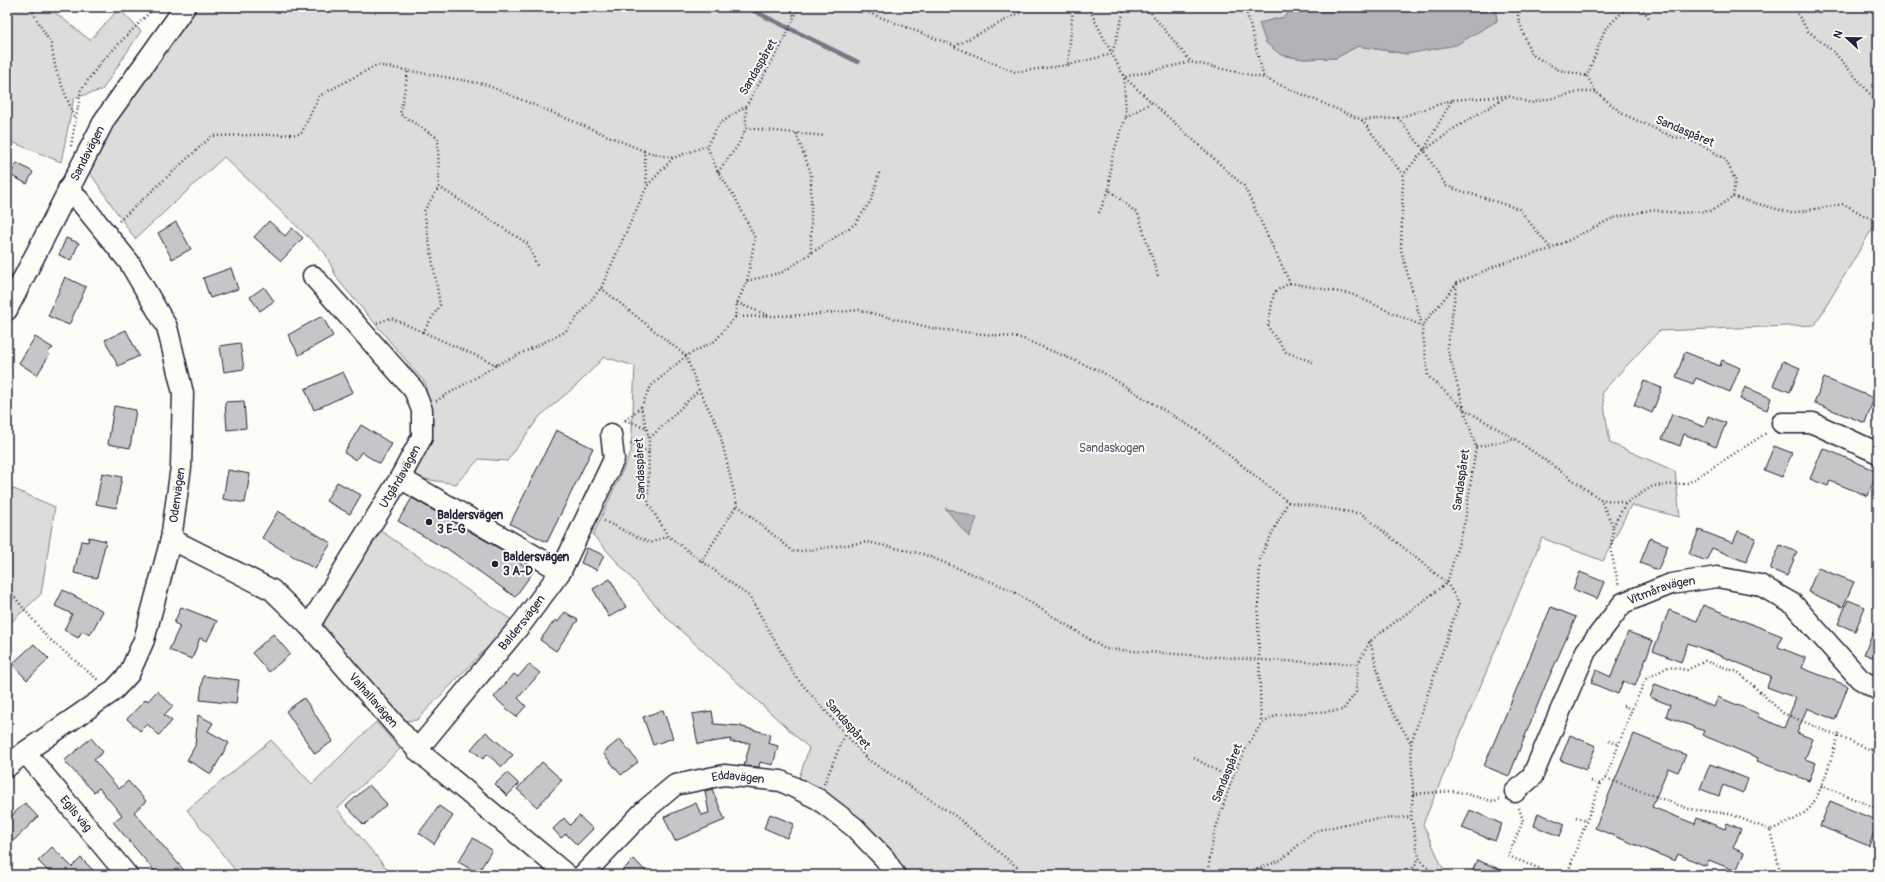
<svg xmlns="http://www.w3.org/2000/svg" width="1885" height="882" viewBox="0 0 1885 882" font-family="Pangolin,sans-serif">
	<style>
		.green { fill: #dddcdb; stroke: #807f8b }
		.water { fill: #b2b2b7; stroke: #787885 }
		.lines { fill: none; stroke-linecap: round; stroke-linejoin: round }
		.stream { stroke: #787885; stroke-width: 4.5 }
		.building { fill: #c6c6c8; stroke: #22223b }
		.minor-casing { stroke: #22223b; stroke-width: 23 }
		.path { stroke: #22223b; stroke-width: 2.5; stroke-dasharray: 1 3; stroke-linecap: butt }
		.minor { stroke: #fdfcf7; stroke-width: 20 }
		.poi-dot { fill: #22223b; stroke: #fdfcf7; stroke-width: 1.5 }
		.labels { text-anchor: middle; stroke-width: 4; stroke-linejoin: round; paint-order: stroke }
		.street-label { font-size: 12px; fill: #22223b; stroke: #fdfcf7 }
		.park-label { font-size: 12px; fill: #5a5a6b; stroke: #fdfcf7 }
		.poi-label { font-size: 12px; font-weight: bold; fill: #22223b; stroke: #fdfcf7; text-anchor: start }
	</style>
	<rect width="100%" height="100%" fill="#fdfcf7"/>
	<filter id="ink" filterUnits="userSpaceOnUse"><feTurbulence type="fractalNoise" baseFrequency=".025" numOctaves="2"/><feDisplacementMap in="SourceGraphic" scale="8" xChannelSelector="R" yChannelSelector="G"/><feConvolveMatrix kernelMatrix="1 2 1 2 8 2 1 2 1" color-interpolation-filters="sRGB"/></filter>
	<g filter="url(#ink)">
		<g class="green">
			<polygon points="7,7 48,7 90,40 119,9 141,31 102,90 74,98 61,162 7,140"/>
			<polygon points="196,7 1294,7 1284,17 1259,24 1281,55 1303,59 1336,58 1358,46 1407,54 1497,21 1495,7 1878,7 1878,225 1872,229 1815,325 1659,331 1602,392 1610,443 1675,471 1680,517 1631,505 1603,561 1542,538 1423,824 1446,875 904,875 798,781 809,748 667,618 593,535 631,452 635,366 604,357 579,383 540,416 507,461 479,459 456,484 411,477 427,439 426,384 338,280 325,253 224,157 135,239 88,170 114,123"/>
			<polygon points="7,486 55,507 41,594 7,626"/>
			<polygon points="378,529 513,621 417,720 406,721 324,629 324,617"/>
			<polygon points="376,722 400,749 337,809 392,875 239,875 187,810 271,740 312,784"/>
		</g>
		<g class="water">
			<polygon points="1294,7 1495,7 1497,21 1456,45 1407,54 1358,46 1336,58 1303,59 1281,55 1266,43 1259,23 1284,17"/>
			<polygon points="945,508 977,518 969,537"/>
		</g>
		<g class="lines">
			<polyline class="stream" points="746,7 858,62"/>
		</g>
		<g class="building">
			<polygon points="17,163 33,172 27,184 10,175"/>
			<polygon points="269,221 285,236 292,228 303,238 281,261 254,237"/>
			<polygon points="176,222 191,249 172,259 158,233"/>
			<polygon points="66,238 79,243 71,260 59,255"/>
			<polygon points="231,268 238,289 210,298 203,278"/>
			<polygon points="65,277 86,287 69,325 48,316"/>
			<polygon points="264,287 274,301 260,311 250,297"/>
			<polygon points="322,316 333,336 299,355 288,335"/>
			<polygon points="126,330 139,356 118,366 105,340"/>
			<polygon points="35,337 53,348 48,352 50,354 37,375 19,363"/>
			<polygon points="240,343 244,369 224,372 220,346"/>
			<polygon points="1685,352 1720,366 1722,360 1740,368 1730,392 1696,378 1693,384 1676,377"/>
			<polygon points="1783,361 1800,368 1790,392 1773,385"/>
			<polygon points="343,372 353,392 314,410 305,389"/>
			<polygon points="1824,378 1874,398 1865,423 1814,403"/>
			<polygon points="1644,381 1662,388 1652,413 1634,405"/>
			<polygon points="1745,387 1771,398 1767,410 1740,399"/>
			<polygon points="244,401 246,428 227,430 225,402"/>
			<polygon points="114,406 136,410 130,448 108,444"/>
			<polygon points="1672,414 1704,427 1708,416 1726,423 1716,447 1684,434 1680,446 1662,439"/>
			<polygon points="361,425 392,444 380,464 361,452 356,460 344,453"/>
			<polygon points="556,430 593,448 547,542 510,524"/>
			<polygon points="1774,446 1792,453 1782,477 1764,470"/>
			<polygon points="1823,448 1877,471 1868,496 1830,481 1828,486 1810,479"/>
			<polygon points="228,470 250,474 245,503 223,499"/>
			<polygon points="102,473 122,477 116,508 96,504"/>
			<polygon points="337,482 361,495 350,514 326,501"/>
			<polygon points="412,498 502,550 533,572 515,597 445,547 444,548 398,521"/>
			<polygon points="278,511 331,543 315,569 262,538"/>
			<polygon points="1699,530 1733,543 1738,531 1756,538 1746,562 1712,548 1706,561 1689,554"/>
			<polygon points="89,537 106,541 97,578 74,573 81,541 88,542"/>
			<polygon points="1650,538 1668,545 1658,570 1640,563"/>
			<polygon points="1780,545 1797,552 1787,576 1770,569"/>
			<polygon points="587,548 604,555 597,570 581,563"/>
			<polygon points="1818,568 1854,582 1843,607 1808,592"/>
			<polygon points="1580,572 1604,582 1597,599 1573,589"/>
			<polygon points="610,579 626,607 609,617 593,589"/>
			<polygon points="63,590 103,611 90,635 82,631 78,638 64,630 72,614 55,606"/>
			<polygon points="1848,600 1865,607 1855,631 1838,624"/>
			<polygon points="1703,605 1782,636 1778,647 1806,658 1802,668 1848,686 1835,720 1807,708 1797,733 1813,739 1805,759 1816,763 1809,781 1757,761 1758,758 1702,735 1704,731 1666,716 1670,705 1650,697 1655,684 1714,707 1718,697 1759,714 1758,717 1784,728 1796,698 1767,687 1771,676 1688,643 1681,662 1653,651 1669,610 1697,621"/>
			<polygon points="181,607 217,621 207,641 200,638 192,659 169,650 180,626 174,623"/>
			<polygon points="1551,607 1576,617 1546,684 1509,776 1484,766"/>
			<polygon points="565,612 578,620 556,651 540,640 555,620 558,622"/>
			<polygon points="1878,621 1878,659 1864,654"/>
			<polygon points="1628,632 1653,641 1635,686 1623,681 1618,694 1591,683 1596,670 1611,677"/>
			<polygon points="273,634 290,654 269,672 252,653"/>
			<polygon points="34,644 49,659 27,680 12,664"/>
			<polygon points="529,664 540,673 518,698 526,706 516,717 494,697 514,674 518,677"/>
			<polygon points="203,676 239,680 236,704 200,700"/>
			<polygon points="157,691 173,706 164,715 172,721 159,735 147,724 140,731 127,719 146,699 148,701"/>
			<polygon points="304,698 333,741 315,754 286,711"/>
			<polygon points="663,710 673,738 653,745 643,717"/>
			<polygon points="712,711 714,724 742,726 742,727 770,734 768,743 778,746 773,765 760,762 759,767 744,766 750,743 730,742 731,739 698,744 692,714"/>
			<polygon points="198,715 213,723 208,731 229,743 211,774 187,760 195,746"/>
			<polygon points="486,732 513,755 502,767 487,754 483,759 471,749"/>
			<polygon points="1634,734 1686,755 1678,772 1668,768 1652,807 1695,824 1697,818 1725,829 1727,823 1741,829 1733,848 1744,853 1736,871 1709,860 1706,866 1678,854 1675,861 1595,828"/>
			<polygon points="1570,735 1596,746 1586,770 1560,760"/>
			<polygon points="91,738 103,752 94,760 119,789 128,781 146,801 134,812 188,875 158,875 113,822 122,815 99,788 94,792 64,761"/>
			<polygon points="620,739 638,762 621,775 603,753"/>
			<polygon points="542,762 562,780 537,807 517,789"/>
			<polygon points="1710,764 1748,779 1743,793 1723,785 1719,796 1700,789"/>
			<polygon points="507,773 519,784 507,796 495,784"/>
			<polygon points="369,785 387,804 364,825 346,806"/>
			<polygon points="712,789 725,820 675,841 664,817 696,803 701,815 709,813 705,791"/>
			<polygon points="1830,801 1878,821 1869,846 1820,826"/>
			<polygon points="25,803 38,817 7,847 7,820"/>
			<polygon points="439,806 453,816 434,844 419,833"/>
			<polygon points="1470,810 1502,824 1495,841 1462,828"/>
			<polygon points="1538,813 1565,824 1560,836 1534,826"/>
			<polygon points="770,814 794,824 787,838 764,828"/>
			<polygon points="579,816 593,829 577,845 566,834 561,838 553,829 564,818 570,825"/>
			<polygon points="473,838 492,850 478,873 458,862"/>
			<polygon points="52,847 72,867 81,858 98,875 52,875 38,861"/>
			<polygon points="634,859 649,875 618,875"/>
			<polygon points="1477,860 1514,875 1471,875"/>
		</g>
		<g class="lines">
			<g class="minor-casing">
				<g id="minor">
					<path id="s1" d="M7 310 105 119 185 7"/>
					<polyline points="1782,423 1813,423 1878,453"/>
					<polyline points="400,478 561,571"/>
					<path id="s2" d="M171 539 272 590 309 626 417 750 567 875"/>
					<path id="s3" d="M309 626 400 478 422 437V410L414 390 313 276"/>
					<path id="s4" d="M417 750 523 622 561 571 614 459 611 434"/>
					<path id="s5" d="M25 752 127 875"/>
					<path id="s6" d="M7 767 25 752 112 692 129 674 144 640 171 539 181 467 183 393 167 327 129 262 79 200 68 189"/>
					<path id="s7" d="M1515 792 1532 777 1586 651 1623 603 1671 584 1717 577 1760 585 1793 604 1860 679 1878 690"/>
					<path id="s8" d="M583 875 645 810 675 785 724 775 781 781 818 799 854 827 885 859 895 875"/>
				</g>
			</g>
			<g class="path">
				<polyline points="27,7 32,11 51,44 56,70 75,119"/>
				<polyline points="790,7 794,17"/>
				<polyline points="799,7 781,46 746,106 719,124 707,146 718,172 736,199 755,238 747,281 737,303 735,317 715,341 686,356 651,386 641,407 649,438 648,503 668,536 750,597 795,676 867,759 954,815 1024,873 1031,875"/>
				<polyline points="854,7 955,46 1031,7"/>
				<polyline points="1088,7 1124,77 1244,186 1290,283 1351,294 1422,326"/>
				<polyline points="1146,7 1191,62"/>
				<polyline points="1243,7 1246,10 1264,78"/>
				<polyline points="1518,7 1518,18 1531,54 1559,70 1587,76"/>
				<polyline points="1641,7 1649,18"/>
				<polyline points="1793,7 1808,31 1834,52 1878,103"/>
				<polyline points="955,47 1015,72 1068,65 1073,7"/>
				<polyline points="1068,65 1112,54 1125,7"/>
				<polyline points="408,72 400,114 438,138 439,187 424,211 440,305 423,332 497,365"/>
				<polyline points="1126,117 1152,102"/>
				<polyline points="1398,118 1452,100"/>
				<polyline points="1362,120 1403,175"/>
				<polyline points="746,128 825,136"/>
				<polyline points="796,134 811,173 811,254"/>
				<polyline points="71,146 81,90 101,62 155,7"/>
				<polyline points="1425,150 1455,128 1506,97"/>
				<polyline points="644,151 673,158"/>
				<polyline points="718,172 738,145 746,128 746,106"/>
				<polyline points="439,187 528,244 538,268"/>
				<polyline points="1733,197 1791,213 1844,204 1878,223"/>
				<polyline points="1099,213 1109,190"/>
				<polyline points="119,221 212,136 301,134 319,96 377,65 484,84 644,151 647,186"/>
				<polyline points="1158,276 1138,214 1109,190 1111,160 1126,117 1124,77 1191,62 1264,78 1362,120 1398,118 1424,150 1446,186 1519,209 1551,249"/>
				<polyline points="747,281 783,272 855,224 872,199 880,170"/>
				<polyline points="1290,283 1274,292 1268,327 1286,352 1315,363"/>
				<polyline points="1457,284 1447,347 1464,409 1515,439"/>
				<polyline points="601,288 686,356 699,390 719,429 737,505"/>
				<polyline points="737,303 770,316"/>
				<polyline points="735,317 808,315 859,310 936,329 1021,338 1102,372 1201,433 1288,502 1260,557 1258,620 1261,723"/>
				<polyline points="377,323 391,318 423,332"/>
				<polyline points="1422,325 1401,250 1403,175 1424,150 1452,100 1508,96 1531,103 1579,92 1596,92"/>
				<polyline points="436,401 497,365 565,332 601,288 647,186 673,158 706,146"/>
				<polyline points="625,420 647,428"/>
				<polyline points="622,423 641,407"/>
				<polyline points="650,438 699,390"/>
				<polyline points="630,443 649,453"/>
				<polyline points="1476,447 1515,439 1600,499 1626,503 1653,486 1688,483 1768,432"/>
				<polyline points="1600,499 1613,526 1611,551 1619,587"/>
				<polyline points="1288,502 1362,514 1447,583 1459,603 1411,743 1413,794 1411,817 1419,858 1434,875"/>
				<polyline points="604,521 650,543 668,536"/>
				<polyline points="1613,526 1626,503"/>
				<polyline points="701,562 737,505 794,552 867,542 923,554 1009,589 1105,649 1261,660 1358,664"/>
				<polyline points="7,588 47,637 99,681"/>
				<polyline points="1370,641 1385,699 1411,743"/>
				<polyline points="1623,706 1632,709"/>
				<polyline points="1609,741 1618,744"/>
				<polyline points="1871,750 1874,742"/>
				<polyline points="1194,758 1232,779"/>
				<polyline points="1606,778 1689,809 1730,814 1770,830"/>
				<polyline points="1591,781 1600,784"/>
				<polyline points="824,784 845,734"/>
				<polyline points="1821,785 1878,809"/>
				<polyline points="1413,794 1455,791 1495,802 1500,799"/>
				<polyline points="1519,808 1523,821 1508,856 1556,875"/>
				<polyline points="1576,817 1586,821"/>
				<polyline points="1016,875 1023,873"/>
				<polyline points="1207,875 1214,834 1232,779 1243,753 1261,724 1277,715 1343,710 1356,692 1358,664 1370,641 1447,583 1465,521 1476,447 1464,409 1428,376 1422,326 1457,283 1502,263 1551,249 1613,218 1650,210 1677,213 1711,211 1733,197 1735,180 1726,160 1706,147 1686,139 1673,137 1623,114 1596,92 1587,76 1605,29 1628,7"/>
				<polyline points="1242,875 1281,860 1315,831 1363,820 1411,817"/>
				<polyline points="1409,875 1419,858"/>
				<polyline points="1567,875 1600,784 1606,778 1632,709 1646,679 1668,667 1687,670 1705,661 1738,672 1783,713 1878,753"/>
				<path d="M1781 875 1770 830C1784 824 1803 818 1812 805 1824 787 1833 751 1840 730"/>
				<polyline points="1815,875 1825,874 1835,875"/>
			</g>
			<use href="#minor" class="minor"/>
		</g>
	</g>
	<g class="poi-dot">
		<circle cx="429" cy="522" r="4"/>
		<circle cx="495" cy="564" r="4"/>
	</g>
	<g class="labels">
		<g class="street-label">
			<text transform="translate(758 67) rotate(-60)" y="4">Sandaspåret</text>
			<text transform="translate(1685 131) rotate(23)" y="4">Sandaspåret</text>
			<text dy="4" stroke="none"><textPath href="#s1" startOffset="176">Sandavägen</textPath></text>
			<text transform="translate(640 469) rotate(-92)" y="4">Sandaspåret</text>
			<text dy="4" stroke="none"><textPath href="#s3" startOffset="175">Utgårdavägen</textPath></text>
			<text transform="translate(1461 480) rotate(-82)" y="4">Sandaspåret</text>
			<text dy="4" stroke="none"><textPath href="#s6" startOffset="340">Odenvägen</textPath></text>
			<text dy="4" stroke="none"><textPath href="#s7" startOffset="261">Vitmåravägen</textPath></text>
			<text dy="4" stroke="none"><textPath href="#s4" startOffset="165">Baldersvägen</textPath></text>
			<text dy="4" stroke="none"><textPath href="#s2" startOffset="263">Valhallavägen</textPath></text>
			<text transform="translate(848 724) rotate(49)" y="4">Sandaspåret</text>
			<text transform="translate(1227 773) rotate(-68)" y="4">Sandaspåret</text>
			<text dy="4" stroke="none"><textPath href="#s8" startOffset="193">Eddavägen</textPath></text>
			<text dy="4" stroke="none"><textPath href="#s5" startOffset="80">Egils väg</textPath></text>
		</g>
		<g class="park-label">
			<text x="1112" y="452">Sandaskogen</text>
		</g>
		<g class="poi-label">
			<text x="437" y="519">Baldersvägen<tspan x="437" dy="14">3 E-G</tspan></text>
			<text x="503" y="561">Baldersvägen<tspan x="503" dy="14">3 A-D</tspan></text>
		</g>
	</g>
	<rect width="1885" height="882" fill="none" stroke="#fdfcf7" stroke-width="24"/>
	<rect x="12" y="12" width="1861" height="858" fill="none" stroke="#22223b" stroke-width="1.5" filter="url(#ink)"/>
	<g transform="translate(1847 38) rotate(292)" stroke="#fdfcf7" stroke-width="3" paint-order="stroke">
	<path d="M0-3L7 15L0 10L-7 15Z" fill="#22223b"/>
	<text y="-6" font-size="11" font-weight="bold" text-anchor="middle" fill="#22223b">N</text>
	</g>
</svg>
